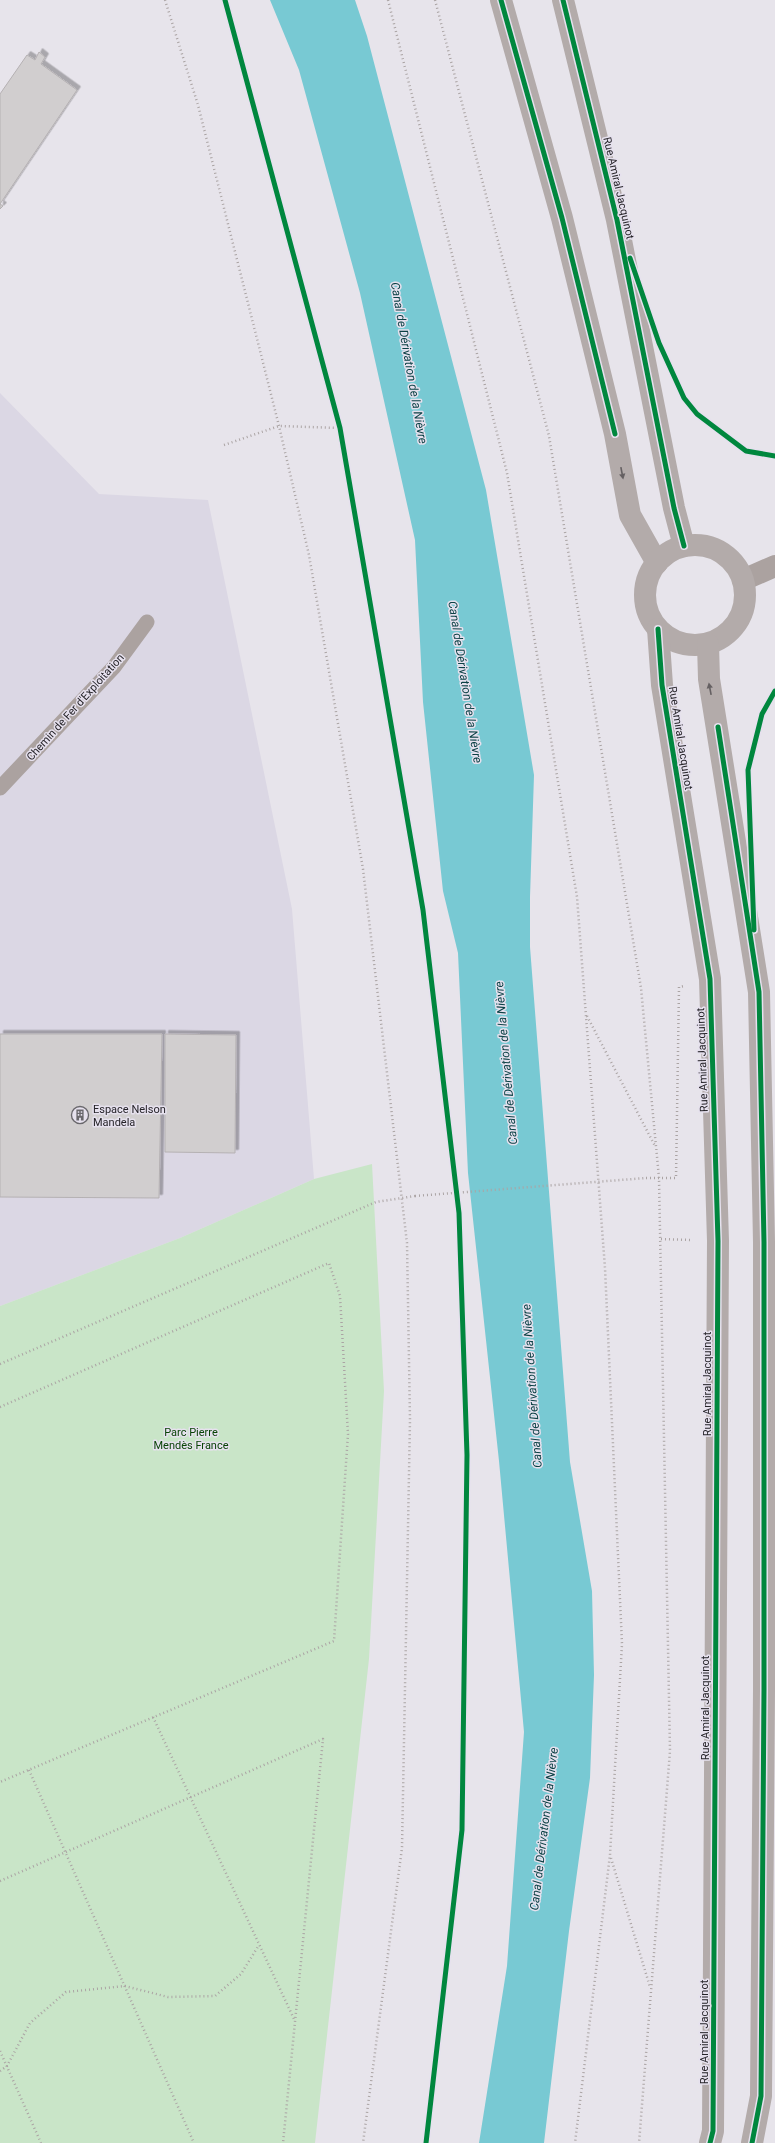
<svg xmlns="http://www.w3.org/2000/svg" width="775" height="2143" viewBox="0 0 775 2143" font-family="Roboto,sans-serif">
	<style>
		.built { fill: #dbd7e4 }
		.green { fill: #c9e5c8 }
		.water { fill: #78c9d3 }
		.building { fill: #d1cecf; stroke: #b5b1b3; filter: url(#shadow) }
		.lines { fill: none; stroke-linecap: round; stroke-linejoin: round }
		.path { stroke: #aba4a4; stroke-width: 2.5; stroke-dasharray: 1 3; stroke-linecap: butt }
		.service { stroke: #aba2a0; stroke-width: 15 }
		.minor { stroke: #aba2a0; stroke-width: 22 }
		.secondary { stroke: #b3abaa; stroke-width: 22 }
		.path-bridge { stroke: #aba4a4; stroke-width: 2.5; stroke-dasharray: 1 3; stroke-linecap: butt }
		.cycleway-casing { stroke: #e6e1ee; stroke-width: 8 }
		.cycleway { stroke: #00873e; stroke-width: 5 }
		.oneway { fill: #656062 }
		.labels { text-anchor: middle; stroke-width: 3; stroke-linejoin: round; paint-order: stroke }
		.street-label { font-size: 11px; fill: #252328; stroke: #e6e1ee }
		.poi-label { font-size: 11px; fill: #252328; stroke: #e6e1ee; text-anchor: start }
		.park-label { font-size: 11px; fill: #094406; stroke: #e6e1ee }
		.water-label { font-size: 12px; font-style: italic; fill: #0b4145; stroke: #e6e1ee }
	</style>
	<defs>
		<filter id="shadow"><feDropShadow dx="3.5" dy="-3.5" stdDeviation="0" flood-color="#0004"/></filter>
	</defs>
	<rect width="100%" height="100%" fill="#e7e4eb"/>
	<polygon class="built" points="0,393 99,494 208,500 292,909 314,1179 180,1238 0,1306"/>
	<polygon class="green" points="372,1164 384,1391 369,1659 315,2143 0,2143 0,1306 180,1238 314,1179"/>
	<polygon class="water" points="270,0 355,0 367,36 486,490 534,775 530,897 530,947 570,1462 592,1591 594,1675 590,1778 569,1931 544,2143 479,2143 507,1966 524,1732 499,1461 468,1173 458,953 443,891 423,702 415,540 360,293 299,70"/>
	<g class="building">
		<polygon points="39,52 45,57 41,64 77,90 0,204 3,206 0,209 0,94 27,55 35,60"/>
		<polygon points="0,1034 162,1034 159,1198 0,1197"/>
		<polygon points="165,1034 236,1035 235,1153 165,1152"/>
	</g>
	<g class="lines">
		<g class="path">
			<polyline points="165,0 198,105 279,426 309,555 363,869 407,1243 410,1420 402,1848 363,2143"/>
			<polyline points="388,0 507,473 577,897 605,1268 622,1644 610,1855 575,2143"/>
			<polyline points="435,0 549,436 641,988 659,1178 670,1751 639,2143"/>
			<polyline points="224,445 279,426 340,428"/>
			<polyline points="587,1016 655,1146"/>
			<polyline points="646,1178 676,1178 679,987 684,986"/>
			<polyline points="661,1239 691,1240"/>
			<polyline points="0,1364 376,1202 415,1196"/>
			<polyline points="0,1407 329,1263 340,1296 348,1434 334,1641 0,1782"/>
			<polyline points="153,1717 294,2019"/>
			<polyline points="29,1770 194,2143"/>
			<polyline points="611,1858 650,1987"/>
			<polyline points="0,1881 323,1739 283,2143"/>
			<polyline points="0,2051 41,2143"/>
			<polyline points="0,2071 7,2066 30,2023 66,1992 125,1986 168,1997 215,1996 241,1974 259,1945"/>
		</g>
		<polyline class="service" points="0,788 114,667 147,622"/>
		<polyline class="minor" points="743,580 775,566"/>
		<g class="secondary">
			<polyline points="501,0 562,218 615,434 630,515 657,563"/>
			<polyline points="563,0 617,220 674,508 684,546"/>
			<circle cx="695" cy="595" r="50"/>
			<polyline points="658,629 662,685 710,979 718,1241 713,2131 710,2143"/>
			<polyline points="708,644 709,679 759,992 764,1242 764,1690 761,2096 752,2143"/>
		</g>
		<polyline class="path-bridge" points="415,1196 646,1178"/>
		<g class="cycleway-casing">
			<g id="cycleway">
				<polyline points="225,0 340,428 423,910 459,1213 467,1455 462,1830 426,2143"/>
				<polyline points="501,0 562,218 615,434"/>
				<polyline points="563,0 617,220 674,508 684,546"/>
				<polyline points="630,258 659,343 684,398 697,414 746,451 775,456"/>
				<polyline points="658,629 662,685 710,979 718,1241 713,2131 710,2143"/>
				<polyline points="718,727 759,992 764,1242 764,1690 761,2096 752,2143"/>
				<polyline points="754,930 748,770 762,714 775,691"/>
			</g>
		</g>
		<use href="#cycleway" class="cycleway"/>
	</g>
	<defs><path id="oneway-solid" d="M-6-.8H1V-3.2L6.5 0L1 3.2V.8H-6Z"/></defs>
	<g class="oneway">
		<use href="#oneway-solid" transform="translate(622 473) rotate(79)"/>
		<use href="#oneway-solid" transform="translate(710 689) rotate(-101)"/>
	</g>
	<defs>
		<g id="building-ring" transform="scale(0.9)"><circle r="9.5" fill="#e6e1ee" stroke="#69676c" stroke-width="1.5"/><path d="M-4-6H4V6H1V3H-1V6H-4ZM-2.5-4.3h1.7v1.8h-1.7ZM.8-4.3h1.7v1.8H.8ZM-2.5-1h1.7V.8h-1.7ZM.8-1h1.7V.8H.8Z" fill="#69676c"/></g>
	</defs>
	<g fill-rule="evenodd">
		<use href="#building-ring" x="80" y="1115"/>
	</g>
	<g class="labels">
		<g class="street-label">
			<text transform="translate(619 188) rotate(77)" y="4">Rue Amiral Jacquinot</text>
			<text transform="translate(75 707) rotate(-48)" y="4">Chemin de Fer d'Exploitation</text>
			<text transform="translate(681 738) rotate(81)" y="4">Rue Amiral Jacquinot</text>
			<text transform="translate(702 1060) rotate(-92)" y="4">Rue Amiral Jacquinot</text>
			<text transform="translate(707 1384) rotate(-90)" y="4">Rue Amiral Jacquinot</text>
			<text transform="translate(705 1708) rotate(-90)" y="4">Rue Amiral Jacquinot</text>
			<text transform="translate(704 2032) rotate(-90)" y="4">Rue Amiral Jacquinot</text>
		</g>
		<g class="poi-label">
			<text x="93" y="1113">Espace Nelson<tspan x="93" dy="13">Mandela</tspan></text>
		</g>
		<g class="park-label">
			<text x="191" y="1436">Parc Pierre<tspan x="191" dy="13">Mendès France</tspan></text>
		</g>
		<g class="water-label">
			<text transform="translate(409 363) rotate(80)" y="4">Canal de Dérivation de la Nièvre</text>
			<text transform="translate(465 682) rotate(81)" y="4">Canal de Dérivation de la Nièvre</text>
			<text transform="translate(506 1063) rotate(-95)" y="4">Canal de Dérivation de la Nièvre</text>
			<text transform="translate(532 1386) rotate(-94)" y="4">Canal de Dérivation de la Nièvre</text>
			<text transform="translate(544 1829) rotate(-83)" y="4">Canal de Dérivation de la Nièvre</text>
		</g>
	</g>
</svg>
